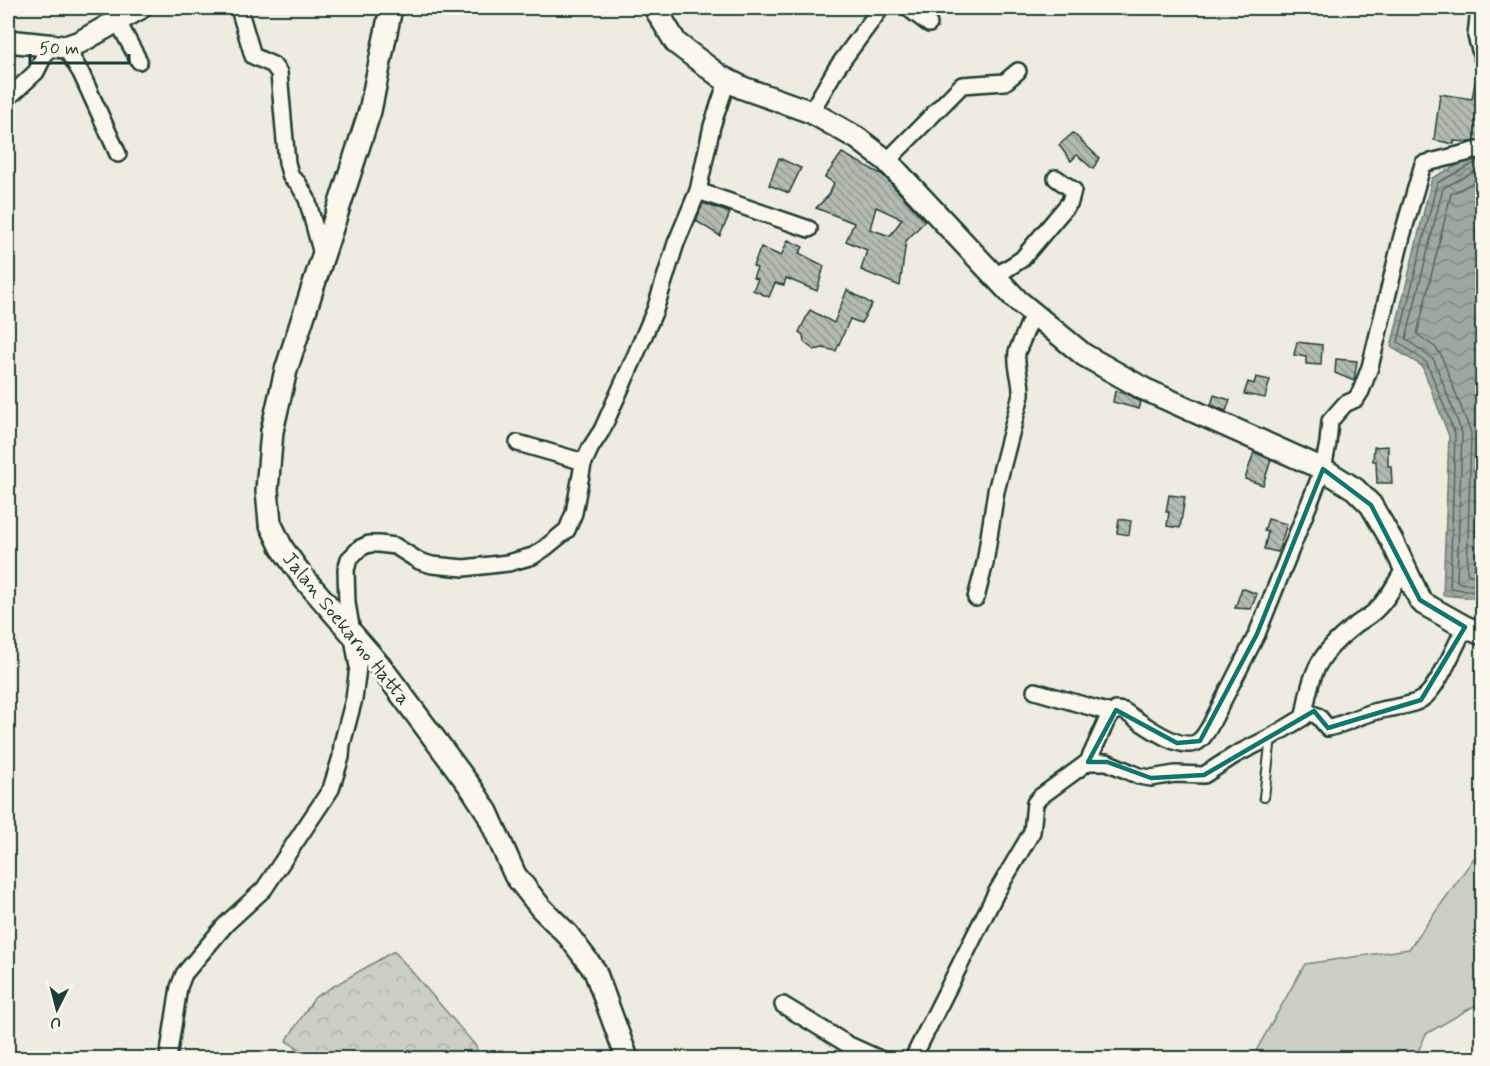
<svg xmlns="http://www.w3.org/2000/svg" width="1490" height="1066" viewBox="0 0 1490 1066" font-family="Mynerve,sans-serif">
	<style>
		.forest { fill: url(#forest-crowns); stroke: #75867c; stroke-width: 1.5 }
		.park { fill: #cbcfc4; stroke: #75867c; stroke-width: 1.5 }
		.water { fill: url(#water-waves); stroke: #6c7d74; stroke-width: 1.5 }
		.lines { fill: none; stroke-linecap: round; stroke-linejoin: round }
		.shore { stroke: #52685f; stroke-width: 1.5 }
		.building { fill: url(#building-back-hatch); stroke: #1f3d34; stroke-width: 1.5; fill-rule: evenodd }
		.lane-casing { stroke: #1f3d34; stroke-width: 12 }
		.street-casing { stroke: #1f3d34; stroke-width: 20 }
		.secondary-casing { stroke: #1f3d34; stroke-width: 26 }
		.lane { stroke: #fbf7ec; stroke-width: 8 }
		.street { stroke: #fbf7ec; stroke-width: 15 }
		.secondary { stroke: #fbf7ec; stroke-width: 21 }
		.marked { fill: none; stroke: #0f766e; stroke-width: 4.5; stroke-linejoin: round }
		.labels { text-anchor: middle; stroke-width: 6; stroke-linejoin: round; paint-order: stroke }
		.street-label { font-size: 20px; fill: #1f3d34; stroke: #fbf7ec }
	</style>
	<defs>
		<pattern id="forest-crowns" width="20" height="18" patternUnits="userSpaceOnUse" patternTransform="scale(1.5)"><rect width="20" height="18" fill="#cbcfc4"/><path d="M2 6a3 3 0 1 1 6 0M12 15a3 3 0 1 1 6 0" fill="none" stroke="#aeb3a9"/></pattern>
		<pattern id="water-waves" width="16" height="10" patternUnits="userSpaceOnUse" patternTransform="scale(1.5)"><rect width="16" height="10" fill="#9fa89f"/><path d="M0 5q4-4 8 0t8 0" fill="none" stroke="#818a82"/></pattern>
		<pattern id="building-back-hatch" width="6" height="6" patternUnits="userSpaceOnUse" patternTransform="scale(1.5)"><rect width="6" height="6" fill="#b4bbb0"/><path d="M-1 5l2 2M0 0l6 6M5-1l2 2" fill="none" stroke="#929990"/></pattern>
	</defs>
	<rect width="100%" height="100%" fill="#eeece1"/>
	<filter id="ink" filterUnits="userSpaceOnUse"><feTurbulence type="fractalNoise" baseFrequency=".0167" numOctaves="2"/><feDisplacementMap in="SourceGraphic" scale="12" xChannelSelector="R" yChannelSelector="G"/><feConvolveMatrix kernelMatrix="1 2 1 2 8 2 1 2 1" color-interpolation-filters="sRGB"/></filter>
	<g filter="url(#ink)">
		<polygon class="forest" points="394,951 476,1046 479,1058 314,1058 286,1041 315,997"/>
		<polygon class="park" points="1474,858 1482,859 1482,1011 1474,1006 1426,1034 1415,1058 1252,1058 1305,964 1409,949"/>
		<polygon class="water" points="1482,153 1482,599 1443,595 1449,436 1422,366 1391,347 1432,178"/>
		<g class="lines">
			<g class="shore">
				<polyline points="1482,159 1437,183 1398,342 1427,363 1455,434 1450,588 1482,593"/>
				<polyline points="1482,168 1443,188 1406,339 1434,360 1462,433 1457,581 1460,583 1482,586"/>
				<polyline points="1482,178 1451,194 1417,334 1436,348 1441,355 1471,433 1467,572 1469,575 1482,577"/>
			</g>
		</g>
		<g class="building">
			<polygon points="1477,72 1482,73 1482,140 1471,142 1454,141 1454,144 1434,140 1440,94 1472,99"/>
			<polygon points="1073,133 1099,158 1093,169 1077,155 1071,161 1059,145"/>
			<path d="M842 153 883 175 925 221 906 241 900 286 861 270 867 250 846 241 854 223 816 208 829 195 834 183 825 177ZM876 207 902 219 890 236 870 229Z"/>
			<polygon points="779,158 801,168 789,193 769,185"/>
			<polygon points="703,203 730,213 720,236 696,221"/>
			<polygon points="788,240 803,247 799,253 824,266 817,291 786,278 784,285 775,283 769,297 753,290 758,279 753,278 757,268 753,266 761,247 781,256"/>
			<polygon points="847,290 872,304 861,323 850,319 836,351 823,348 814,350 804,342 803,335 799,332 810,310 834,323"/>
			<polygon points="1297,342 1322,345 1321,365 1306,364 1306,357 1294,355"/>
			<polygon points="1336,359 1357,361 1354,381 1335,373"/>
			<polygon points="1256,377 1270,380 1265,398 1244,394 1248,382 1254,384"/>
			<polygon points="1115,391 1127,394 1141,402 1139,409 1113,402"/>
			<polygon points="1214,395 1230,400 1226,411 1211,405"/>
			<polygon points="1388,446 1388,466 1391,466 1392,483 1377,483 1376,461 1373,461 1374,447"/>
			<polygon points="1254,452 1271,460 1263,485 1245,479"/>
			<polygon points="1169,495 1185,497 1180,528 1167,526 1169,512 1166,512"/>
			<polygon points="1119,519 1131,521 1129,535 1117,533"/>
			<polygon points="1268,519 1287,524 1278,552 1264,549 1268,532 1264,531"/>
			<polygon points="1242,588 1257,594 1251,609 1235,608"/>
		</g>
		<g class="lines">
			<g class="lane-casing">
				<polyline id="lane" points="1264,797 1271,737"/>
			</g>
			<g class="street-casing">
				<g id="street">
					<polyline points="908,8 929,24"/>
					<polyline points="1479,8 1476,36 1482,57"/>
					<polyline points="240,12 253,56 273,65 279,73 287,163 291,177 298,183 307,199 323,258"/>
					<polyline points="118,22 139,61"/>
					<polyline points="65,47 81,73 118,154"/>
					<polyline points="8,98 36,72 49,46"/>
					<polyline points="811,112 836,69 881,8"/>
					<polyline points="887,161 962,85 1005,82 1018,71"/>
					<polyline points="698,191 809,229"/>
					<polyline points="994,277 1022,259 1070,202 1073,190 1056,178"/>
					<polyline points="518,443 584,462"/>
					<path d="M976 598 985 563 996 491 1021 395C1022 380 1015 367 1017 352L1033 314"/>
					<polyline points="1035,691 1111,713"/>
					<path d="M1305 711 1318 716 1328 728C1345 724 1360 715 1377 711 1391 707 1410 707 1422 699 1438 689 1456 644 1465 627"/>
					<path d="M1088 762 1107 720 1116 710 1124 711C1139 721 1184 756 1200 740 1204 737 1206 732 1209 728L1257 634 1323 469 1328 443 1330 421 1345 404 1356 399 1361 391 1370 367 1402 236 1423 164 1482 149"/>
					<polyline points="783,1005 847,1044 878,1058"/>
					<polyline points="168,1058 179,987 184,974 226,924 264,889 331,789 341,757 342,744 354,699 358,667 347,603 346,570 349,559 360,548 369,544 379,544 395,546 419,561 432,565 464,568 508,563 533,556 545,548 567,530 574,513 583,464 591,447 602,430 633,361 655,310 676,243 698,191 712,126 727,81"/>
					<path d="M913 1058 996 893 1032 832 1035 803 1040 797 1088 762H1107L1139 776 1151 778 1175 774 1204 775 1235 755 1271 737 1304 717C1310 674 1318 654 1353 627 1360 621 1369 617 1375 611 1388 599 1396 583 1404 569"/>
				</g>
			</g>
			<g class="secondary-casing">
				<g id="secondary">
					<polyline points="391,8 370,111 286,370 272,431 267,490 270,523 282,548 302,576 381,667 472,789 487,812 515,875 541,908 568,935 595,971 627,1058"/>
					<polyline points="655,8 676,43 721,77 743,88 811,112 857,138 887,161 1017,300 1084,355 1144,389 1323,469 1355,489 1371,505 1392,541 1420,600 1424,604 1465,627 1482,634"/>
					<polyline points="8,41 65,47 80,42 140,8"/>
				</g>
			</g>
			<use href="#lane" class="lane"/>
			<use href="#street" class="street"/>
			<use href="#secondary" class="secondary"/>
		</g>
	</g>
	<path class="marked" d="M1323 469 1371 505 1420 600 1465 627 1421 700 1328 728 1314 711 1204 775 1151 778 1107 762H1088L1116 710 1177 743 1200 741 1257 634Z"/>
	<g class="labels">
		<g class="street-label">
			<text transform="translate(347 628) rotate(51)" y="7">Jalan Soekarno Hatta</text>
		</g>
	</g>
	<rect width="1490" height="1066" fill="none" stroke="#fbf7ec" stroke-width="30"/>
	<rect x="15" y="15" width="1460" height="1036" fill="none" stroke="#1f3d34" stroke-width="2" filter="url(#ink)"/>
	<g transform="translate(57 1009) rotate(186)" stroke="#fbf7ec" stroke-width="4.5" paint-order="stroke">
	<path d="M0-4.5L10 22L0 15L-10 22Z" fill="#1f3d34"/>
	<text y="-9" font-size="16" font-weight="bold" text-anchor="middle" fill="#1f3d34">U</text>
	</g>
	<path d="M30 54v9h99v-9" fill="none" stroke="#1f3d34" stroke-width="3"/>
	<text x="39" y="54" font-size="18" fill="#1f3d34" stroke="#fbf7ec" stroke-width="4.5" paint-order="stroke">50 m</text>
</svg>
